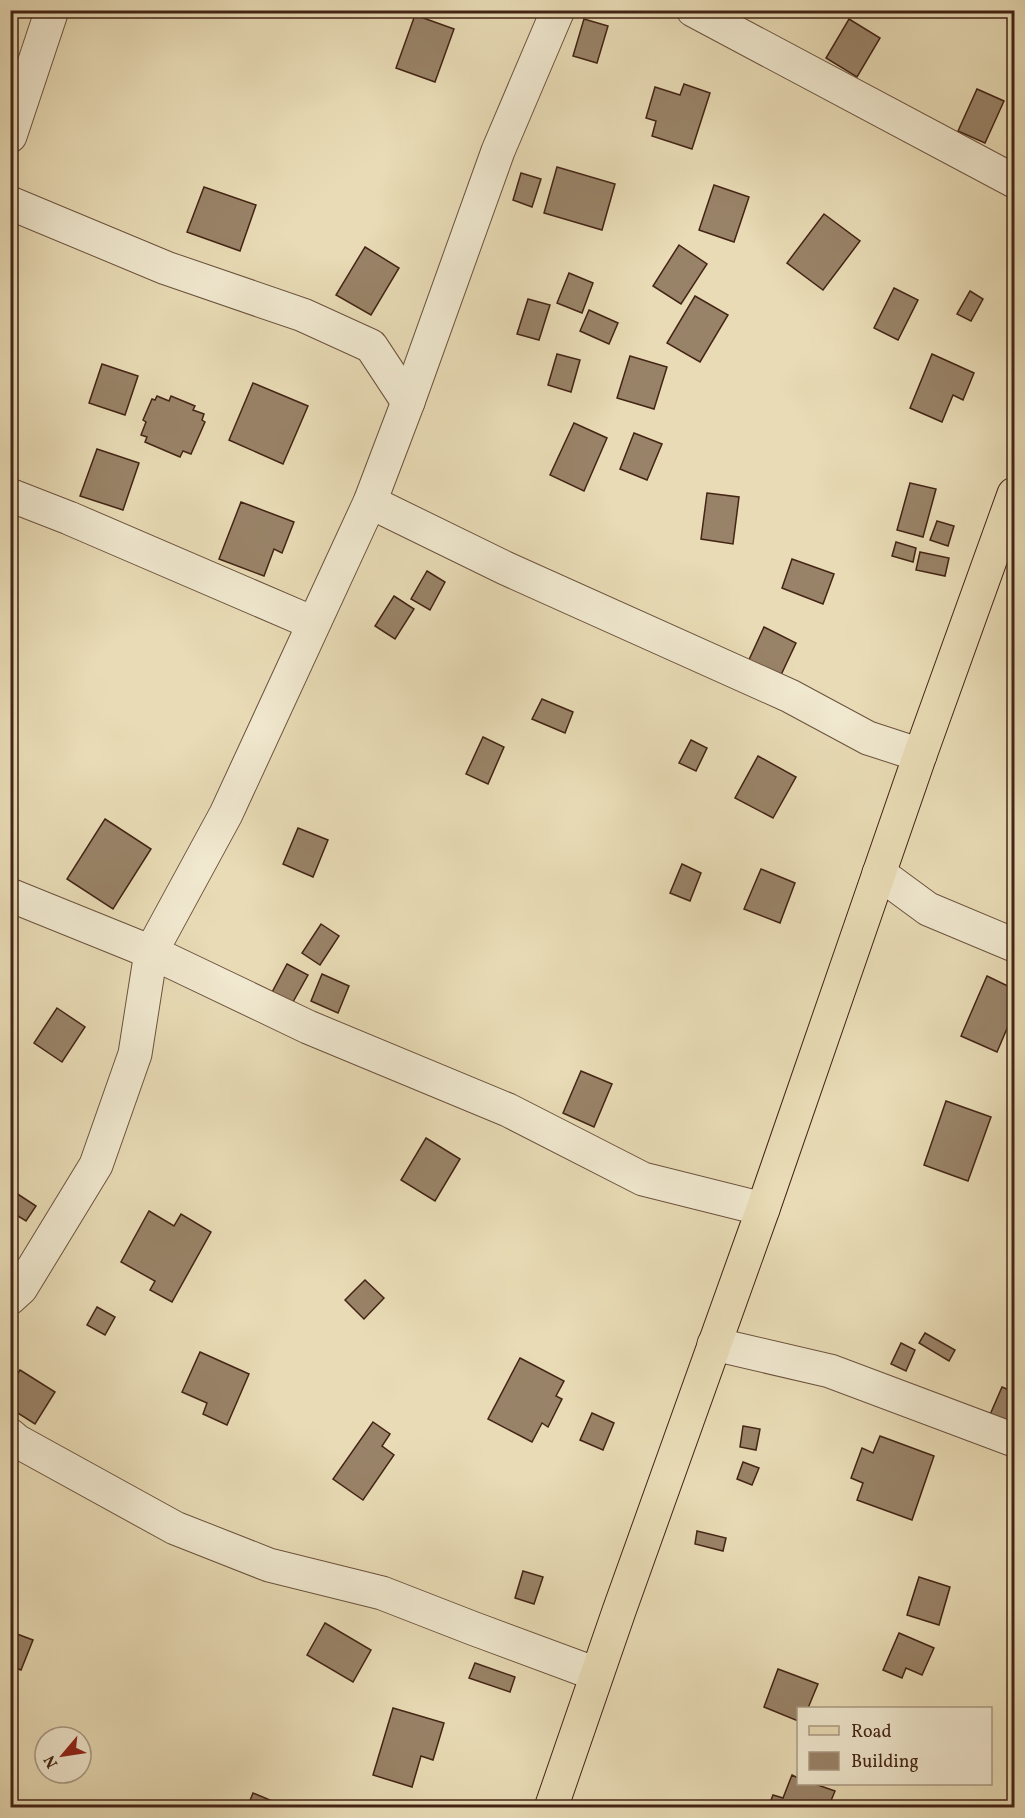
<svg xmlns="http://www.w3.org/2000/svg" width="1025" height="1818" viewBox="0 0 1025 1818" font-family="Vollkorn,serif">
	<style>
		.building { fill: #998368; stroke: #432415; stroke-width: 1.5 }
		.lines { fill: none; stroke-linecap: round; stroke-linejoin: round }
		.minor-casing { stroke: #6c523d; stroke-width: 35 }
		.primary-casing { stroke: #432415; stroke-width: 35 }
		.minor { stroke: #f0e8cf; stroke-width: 33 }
		.primary { stroke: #e8dbb5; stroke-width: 33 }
	</style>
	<rect width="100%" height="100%" fill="#e8dbb5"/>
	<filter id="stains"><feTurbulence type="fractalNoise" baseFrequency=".00333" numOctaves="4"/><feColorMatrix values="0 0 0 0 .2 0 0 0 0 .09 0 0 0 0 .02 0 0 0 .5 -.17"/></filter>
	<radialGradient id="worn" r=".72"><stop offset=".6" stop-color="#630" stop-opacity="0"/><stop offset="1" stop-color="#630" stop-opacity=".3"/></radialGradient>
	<g class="building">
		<polygon points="415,15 454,29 435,82 396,68"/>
		<polygon points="584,19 608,26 597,63 573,56"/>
		<polygon points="849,19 880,38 857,77 826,58"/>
		<polygon points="684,84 710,93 692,149 652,136 656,121 646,118 655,87 680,95"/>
		<polygon points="977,89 1004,101 985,143 958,131"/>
		<polygon points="557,167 615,184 602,230 544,213"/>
		<polygon points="521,173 541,179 532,207 513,200"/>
		<polygon points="714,185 749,197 734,242 699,230"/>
		<polygon points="204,187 256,205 240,251 187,232"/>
		<polygon points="824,214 860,241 823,290 787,263"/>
		<polygon points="679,245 707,264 681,304 653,286"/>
		<polygon points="365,247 399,268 371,315 336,295"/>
		<polygon points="569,273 593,283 582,313 557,303"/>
		<polygon points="894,288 918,300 898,340 874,328"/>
		<polygon points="970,291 983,299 971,321 957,314"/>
		<polygon points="695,296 728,315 700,362 667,343"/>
		<polygon points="528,299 550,305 539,340 517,334"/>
		<polygon points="589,310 618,323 609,344 580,331"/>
		<polygon points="557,354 580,360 571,392 548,385"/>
		<polygon points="932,354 974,373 963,400 953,395 942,422 910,408"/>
		<polygon points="630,356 667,367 654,409 617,398"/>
		<polygon points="102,364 138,376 125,415 89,403"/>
		<polygon points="253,383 308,406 283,464 229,440"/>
		<polygon points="157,396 169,401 171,396 195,406 193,410 204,414 202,420 205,422 191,454 183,451 180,457 145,442 147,437 141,435 146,422 143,420 152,399 155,400"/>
		<polygon points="574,423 607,438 584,491 550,475"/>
		<polygon points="634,433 662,444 647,480 620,469"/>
		<polygon points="97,449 139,463 123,510 80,496"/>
		<polygon points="910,483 936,489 923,537 897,530"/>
		<polygon points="707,493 739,497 733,544 701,539"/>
		<polygon points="241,502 294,522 282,553 274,549 264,576 219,559"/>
		<polygon points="937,521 954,526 948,546 930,540"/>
		<polygon points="896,542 916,548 913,562 892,556"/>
		<polygon points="920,552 949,558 945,576 916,570"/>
		<polygon points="792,559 834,574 823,604 782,588"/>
		<polygon points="427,571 445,582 430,610 411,599"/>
		<polygon points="394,596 414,609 395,639 375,626"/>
		<polygon points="764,627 796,643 780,677 748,662"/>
		<polygon points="542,699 573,712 565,733 532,719"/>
		<polygon points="483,737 504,747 488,784 466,774"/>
		<polygon points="691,740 707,748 696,771 679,763"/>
		<polygon points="758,756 796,777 773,818 735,798"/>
		<polygon points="105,819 151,849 113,909 67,879"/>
		<polygon points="298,828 328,840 313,877 283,864"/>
		<polygon points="682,864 701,873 690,901 670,893"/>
		<polygon points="761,869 795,883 780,923 744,909"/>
		<polygon points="321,924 339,936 320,965 302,953"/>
		<polygon points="287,964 308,975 289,1009 269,998"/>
		<polygon points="322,974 349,986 338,1013 311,1001"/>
		<polygon points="987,976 1014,989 1014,1012 997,1052 961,1036"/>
		<polygon points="57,1008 85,1027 62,1062 34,1043"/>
		<polygon points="581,1071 612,1084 594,1127 563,1113"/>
		<polygon points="946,1101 991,1117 968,1181 924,1165"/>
		<polygon points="426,1138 460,1159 435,1201 401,1180"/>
		<polygon points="10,1189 36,1206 26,1221 10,1211"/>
		<polygon points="149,1211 174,1226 181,1214 211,1232 172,1302 150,1290 155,1281 121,1262"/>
		<polygon points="365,1280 384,1298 364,1319 345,1300"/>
		<polygon points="97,1307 115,1317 105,1335 87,1325"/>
		<polygon points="925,1333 955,1350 949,1361 919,1343"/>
		<polygon points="901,1343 915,1350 906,1371 891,1364"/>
		<polygon points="200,1352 249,1374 227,1425 203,1414 207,1403 182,1392"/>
		<polygon points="520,1358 564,1381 556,1396 562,1399 548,1427 542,1423 532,1442 488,1419"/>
		<polygon points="20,1370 55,1392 35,1424 10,1408 10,1385"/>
		<polygon points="1002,1387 1014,1392 1014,1435 989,1417"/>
		<polygon points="592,1413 614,1423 603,1450 580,1440"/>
		<polygon points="373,1422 390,1434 382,1446 394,1455 363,1500 333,1479"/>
		<polygon points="743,1426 760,1429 756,1450 740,1447"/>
		<polygon points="880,1436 934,1456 912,1520 857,1500 863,1483 851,1478 862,1448 873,1453"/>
		<polygon points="743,1462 759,1468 752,1485 737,1479"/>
		<polygon points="697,1531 726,1538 723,1551 695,1544"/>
		<polygon points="523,1571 543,1577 534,1604 515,1598"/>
		<polygon points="919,1577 950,1587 939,1625 907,1615"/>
		<polygon points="325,1623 371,1650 353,1682 307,1655"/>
		<polygon points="899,1633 934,1648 922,1675 906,1668 902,1678 883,1670"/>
		<polygon points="17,1634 33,1640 21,1670 10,1666 10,1649"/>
		<polygon points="475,1663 515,1677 510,1692 469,1678"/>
		<polygon points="778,1669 818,1684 808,1708 798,1708 798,1721 764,1707"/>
		<polygon points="393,1708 444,1723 433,1760 421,1756 412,1787 373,1775"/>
		<polygon points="792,1775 798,1778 798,1784 815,1784 835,1791 828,1808 768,1808 773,1795 783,1798"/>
		<polygon points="253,1793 277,1803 276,1808 247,1808"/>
	</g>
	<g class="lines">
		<g class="minor-casing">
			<g id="minor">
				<polyline points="693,10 1014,181"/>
				<polyline points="10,136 52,10"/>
				<polyline points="10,203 166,268 303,315 371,346 408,402"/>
				<polyline points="10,495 69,518 313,623"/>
				<polyline points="370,502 505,568 790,696 868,738 920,755"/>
				<polyline points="879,873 928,909 1014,945"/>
				<polyline points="10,895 151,952 308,1027 508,1110 643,1179 763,1209"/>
				<polyline points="10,1298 21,1288 96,1165 135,1054 151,952 226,814 370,502 408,402 498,151 558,10"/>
				<polyline points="714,1344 830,1371 1014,1440"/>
				<polyline points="10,1435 17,1441 175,1528 269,1565 382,1593 472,1628 596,1674"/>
			</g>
		</g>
		<g class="primary-casing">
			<polyline id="primary" points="551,1808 619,1611 763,1209 920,755 1014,494"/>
		</g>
		<use href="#minor" class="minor"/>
		<use href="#primary" class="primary"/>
	</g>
	<rect width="1025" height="1818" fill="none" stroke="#e8dbb5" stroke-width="36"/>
	<rect x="12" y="12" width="1001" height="1794" fill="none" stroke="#432415" stroke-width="3"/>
	<rect x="18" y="18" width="989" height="1782" fill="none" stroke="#432415" stroke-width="1.5"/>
	<rect x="797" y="1707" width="195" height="78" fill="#f0e8cf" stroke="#ab9a85" stroke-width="1.5"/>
	<rect x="809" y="1726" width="30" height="9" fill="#e8dbb5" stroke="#ab9a85" stroke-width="1.5"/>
	<text x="851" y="1737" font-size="18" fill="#432415">Road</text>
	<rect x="809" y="1752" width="30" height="18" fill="#998368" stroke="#ab9a85" stroke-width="1.5"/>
	<text x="851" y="1767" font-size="18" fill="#432415">Building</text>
	<g transform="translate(63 1755) rotate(241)"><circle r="28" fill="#f0e8cf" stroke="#ab9a85" stroke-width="1.5"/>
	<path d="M0-4.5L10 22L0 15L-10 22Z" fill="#8f2418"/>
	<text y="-9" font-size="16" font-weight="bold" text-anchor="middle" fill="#432415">N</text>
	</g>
	<rect width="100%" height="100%" filter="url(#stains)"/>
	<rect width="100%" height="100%" fill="url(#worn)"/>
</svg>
